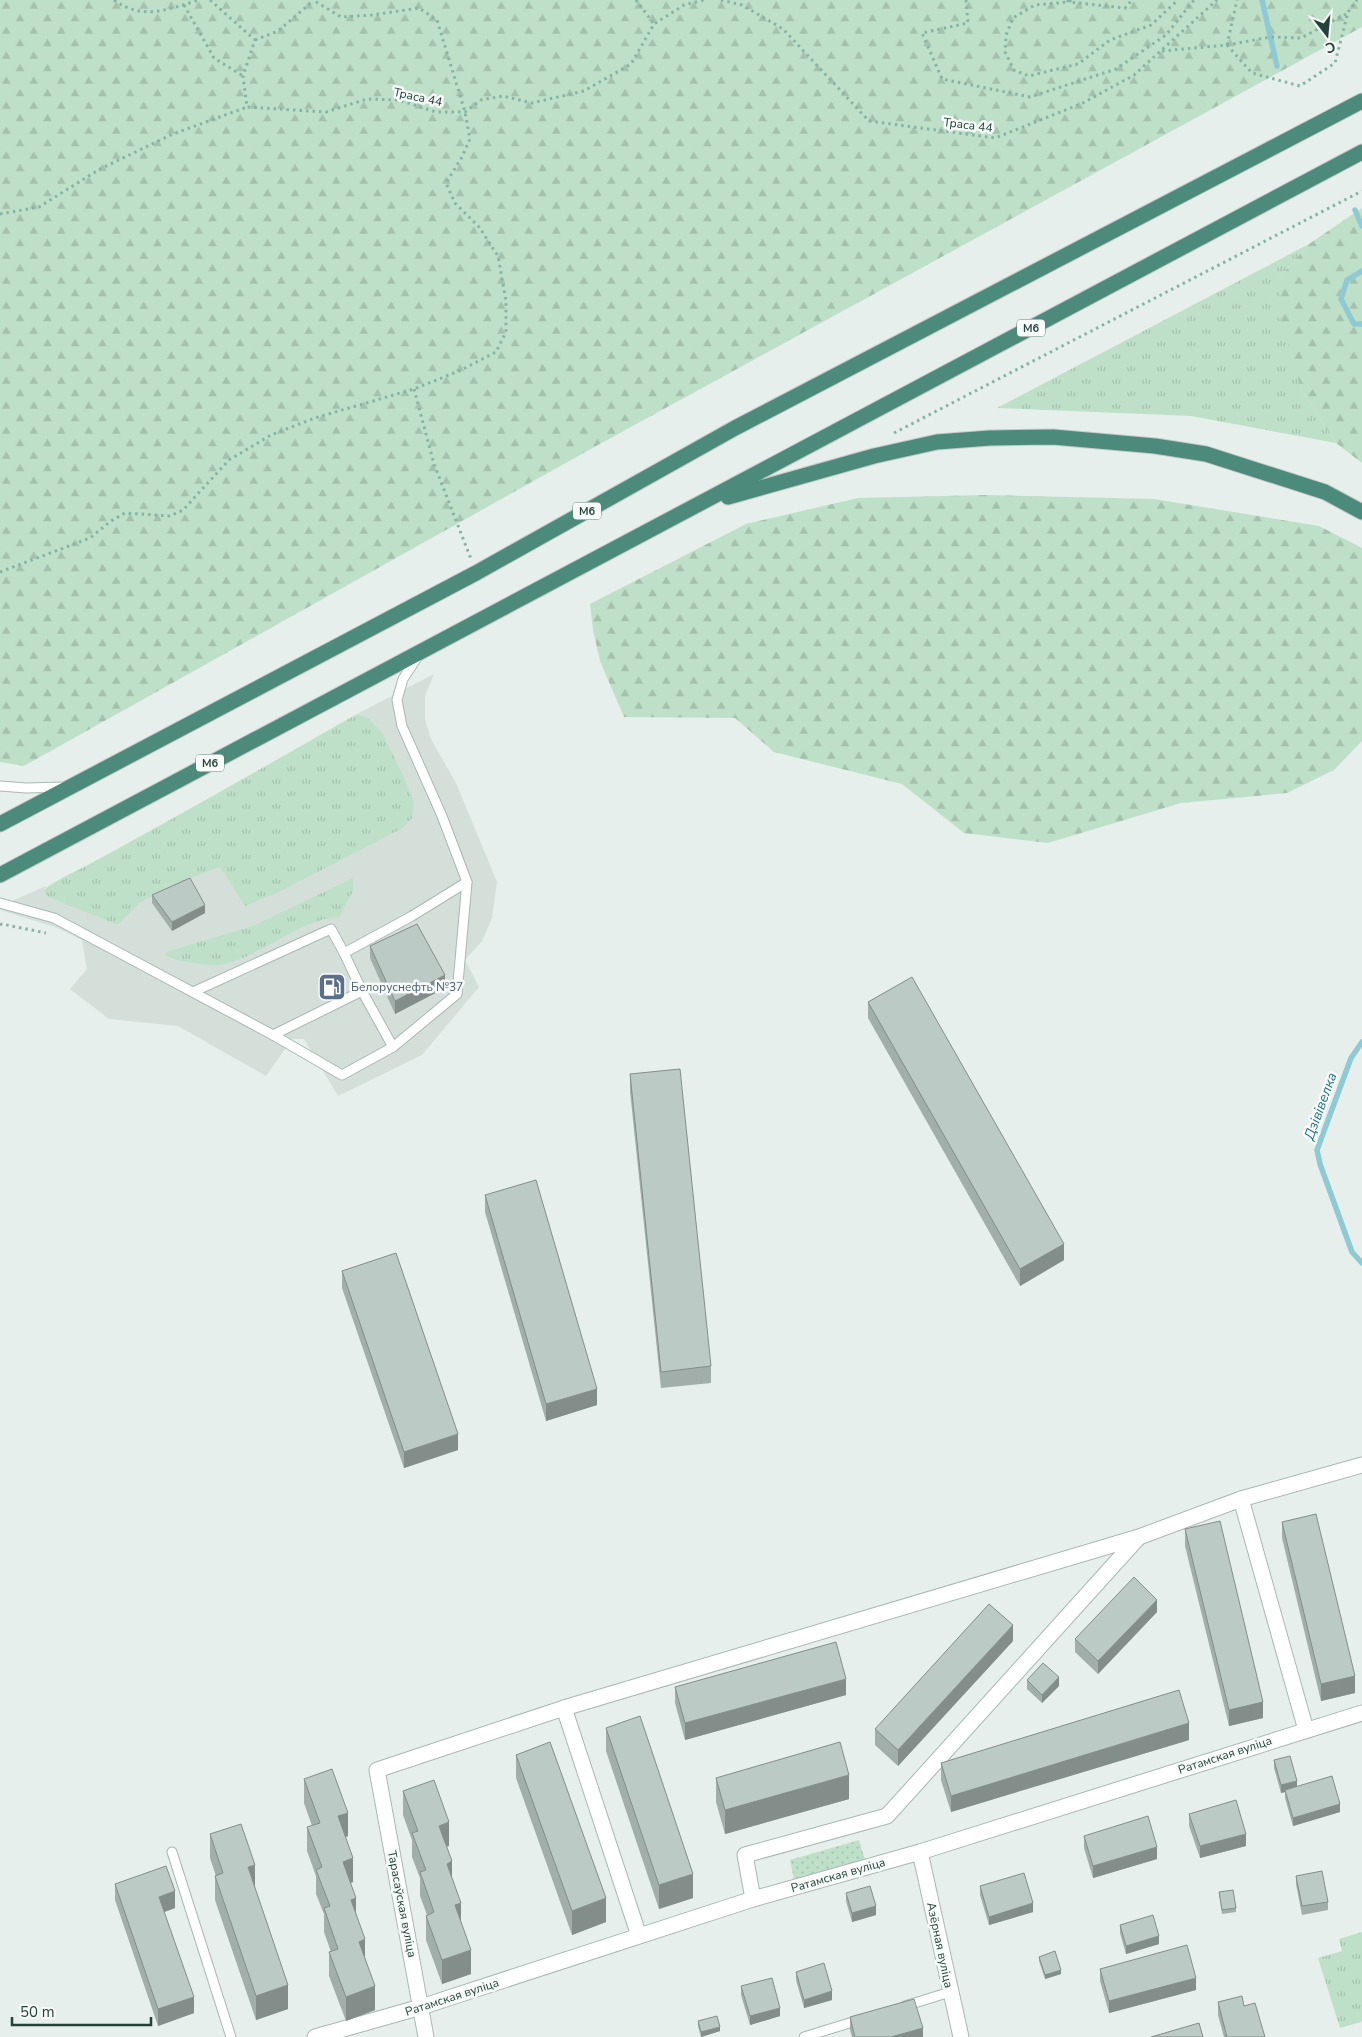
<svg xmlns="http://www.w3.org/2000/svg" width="1362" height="2037" viewBox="0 0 1362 2037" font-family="'Nunito Sans',sans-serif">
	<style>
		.built { fill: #d4dfda }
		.grass { fill: url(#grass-tufts) }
		.forest { fill: url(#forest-firs) }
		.park { fill: url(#park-dots) }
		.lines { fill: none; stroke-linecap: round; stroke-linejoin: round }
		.stream { stroke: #8ec9d4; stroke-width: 5.5 }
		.service-casing { stroke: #a8b8b2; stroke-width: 11 }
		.minor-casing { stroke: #a8b8b2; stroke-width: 17 }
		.trunk-casing { stroke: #c2cac8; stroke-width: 17 }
		.path { stroke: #86b3a5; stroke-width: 3; stroke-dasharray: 2.5 4; stroke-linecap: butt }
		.service { stroke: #fff; stroke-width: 9 }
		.minor { stroke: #fff; stroke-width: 15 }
		.trunk { stroke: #4c8a7c; stroke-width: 15 }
		.wall { fill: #a1aea9 }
		.shaded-wall { fill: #838d89 }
		.building { fill: #bbcac4; stroke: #838d89 }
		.labels { text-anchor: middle; stroke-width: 5; stroke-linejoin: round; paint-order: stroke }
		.shield { fill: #f7fbf9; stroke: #637a73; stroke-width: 1 }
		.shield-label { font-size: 11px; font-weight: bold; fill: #24423a }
		.street-label { font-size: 12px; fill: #24423a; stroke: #f7fbf9 }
		.service-label { font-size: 12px; fill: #4e5e75; stroke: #f7fbf9; text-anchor: start }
		.water-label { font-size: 14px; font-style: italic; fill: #1c6f80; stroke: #f7fbf9 }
	</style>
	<defs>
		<pattern id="grass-tufts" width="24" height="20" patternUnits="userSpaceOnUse" patternTransform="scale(1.25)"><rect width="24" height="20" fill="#bfe0c8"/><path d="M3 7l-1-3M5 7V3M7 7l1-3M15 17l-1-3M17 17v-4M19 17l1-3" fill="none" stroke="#a4c1ad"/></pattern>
		<pattern id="forest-firs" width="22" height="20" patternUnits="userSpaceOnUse" patternTransform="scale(1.25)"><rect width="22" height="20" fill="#bfe0c8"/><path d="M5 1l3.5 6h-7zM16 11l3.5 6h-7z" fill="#a4c1ad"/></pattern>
		<pattern id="park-dots" width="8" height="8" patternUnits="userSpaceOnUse" patternTransform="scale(1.25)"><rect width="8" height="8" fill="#bfe0c8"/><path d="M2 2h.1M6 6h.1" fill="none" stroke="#a4c1ad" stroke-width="1.8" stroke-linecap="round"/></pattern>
	</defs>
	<rect width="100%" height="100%" fill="#e6efeb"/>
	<polygon class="built" points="434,674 425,696 425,719 431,739 456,783 497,882 492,918 482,941 465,960 479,987 422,1055 338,1096 304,1039 292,1039 266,1076 178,1026 109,1019 70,989 87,969 82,940 55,927 0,910 0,906 46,886 44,891 118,925 140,903 176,884 220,867 414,802 405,779 383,734 369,718 357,714"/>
	<g class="grass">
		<polygon points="1309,244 1278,279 1301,389 1336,443 1191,416 997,408"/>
		<path d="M357 714 369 718 383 734 405 779 414 802 412 818 401 829 277 893 245 906 220 867 176 884 140 903 118 925 46 896 44 891C48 883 89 865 99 859 186 812 271 763 357 714Z"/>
		<path d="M353 878V891L339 917C301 918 262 957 220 965 212 966 201 964 193 963 183 962 172 960 164 954L169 951 253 926Z"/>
		<polygon points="1362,1932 1362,2020 1361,2022 1340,2028 1318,1958 1342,1951 1339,1939"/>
	</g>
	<g class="forest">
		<polygon points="0,0 1362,0 1362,27 598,445 24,766 0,762"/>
		<polygon points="1362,208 1362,463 1336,443 1301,389 1280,316 1278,279 1309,244"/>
		<polygon points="985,495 1154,499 1319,526 1362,548 1362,741 1334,770 1287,793 1181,803 1048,843 964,833 902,784 774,752 735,718 624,717 600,661 593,630 590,604 746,524 858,498"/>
	</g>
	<polygon class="park" points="859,1840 865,1860 794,1880 790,1860"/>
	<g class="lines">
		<g class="stream">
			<polyline points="1262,0 1277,66"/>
			<polyline points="1355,210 1362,226"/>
			<polyline points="1362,271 1347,280 1341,299 1354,324 1362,324"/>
			<polyline points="1362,1042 1351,1058 1317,1150 1320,1164 1352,1252 1362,1263"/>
		</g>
		<g class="service-casing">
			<g id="service">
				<polyline points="0,786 26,788 65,787"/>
				<polyline points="0,903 54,918 273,1035 342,1075 393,1047"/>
				<polyline points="344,953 362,991"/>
				<polyline points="193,992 331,929 344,953 412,916 467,882"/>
				<polyline points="273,1035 362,991 393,1047 457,994 467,882 442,816 402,726 397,700 403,679 418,656"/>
				<polyline points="172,1852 231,2037"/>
				<polyline points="905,2006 950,1992"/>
				<polyline points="804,2037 859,2020"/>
			</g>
		</g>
		<g class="minor-casing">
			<g id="minor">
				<polyline points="1241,1499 1306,1730"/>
				<polyline points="564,1708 639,1936"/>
				<polyline points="920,1852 961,2037"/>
				<polyline points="753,1899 745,1855 887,1816 1138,1538"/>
				<polyline points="315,2037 421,2007 753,1899 920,1852 1362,1713"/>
				<polyline points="426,2037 377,1770 564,1708 1139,1537 1241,1499 1362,1465"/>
			</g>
		</g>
		<g class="trunk-casing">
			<g id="trunk">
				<polyline points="728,497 874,456 937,442 990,438 1053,437 1155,446 1206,454 1325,492 1362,512"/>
				<polyline points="0,824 476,573 735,428 1362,101"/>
				<polyline points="0,875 1362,152"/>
			</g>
		</g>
		<g class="path">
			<path d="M114 0C142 21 169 9 199 0"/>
			<polyline points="210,0 255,40 243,76 247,107 326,112 367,99 399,100 436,112 465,112 481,100 503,96 532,103 584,91 631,64 654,24 684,5 704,0"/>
			<polyline points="636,0 654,24"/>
			<polyline points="721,0 742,5 783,29 869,121 995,138 1083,103 1134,75 1217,0"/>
			<polyline points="966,0 968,23 922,33 942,79 1030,97 1116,69 1166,35 1194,0"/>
			<polyline points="1067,0 1069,2 1125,8 1132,0"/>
			<polyline points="1071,0 1069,2 1035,5 1013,18 1006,35 1005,52 1014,70 1029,76 1078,64 1110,40 1151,25 1178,0"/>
			<polyline points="184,5 214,58 243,76"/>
			<polyline points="255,40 278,31 313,1"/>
			<polyline points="1227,45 1252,73 1300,86 1335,63 1348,12 1357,0"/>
			<polyline points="1227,45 1237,0"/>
			<polyline points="1162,51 1227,45 1271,37 1301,38 1348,13"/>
			<polyline points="0,214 39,207 100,169 173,134 247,107"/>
			<polyline points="414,389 434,464 471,559"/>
			<polyline points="894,433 1362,191"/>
			<polyline points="0,572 90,538 111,521 125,513 170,516 183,510 229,460 271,435 315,418 414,389 459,371 496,352 506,332 506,301 498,256 479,227 455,203 446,183 462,157 470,139 465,112 437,20 419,8 372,15 341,17 313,0"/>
			<polyline points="0,925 2,924 46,933"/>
		</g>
		<use href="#service" class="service"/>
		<use href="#minor" class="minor"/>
		<use href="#trunk" class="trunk"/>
	</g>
	<g class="wall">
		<polygon points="152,895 205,913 172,931 152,903"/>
		<polygon points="370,946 445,988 395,1014 370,958"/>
		<polygon points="868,1002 1064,1260 1020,1286 868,1018"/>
		<polygon points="630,1074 711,1366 711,1383 661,1388 630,1091"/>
		<polygon points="485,1195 597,1405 546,1421 485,1212"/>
		<polygon points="342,1271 458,1450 404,1468 342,1288"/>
		<polygon points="1282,1522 1355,1693 1321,1701 1282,1538"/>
		<polygon points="1185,1529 1263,1718 1229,1726 1185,1546"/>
		<polygon points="1157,1612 1098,1674 1075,1652 1075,1639"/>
		<polygon points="1013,1641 898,1766 875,1745 875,1729"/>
		<polygon points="1027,1680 1059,1686 1042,1703 1027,1689"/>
		<polygon points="675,1687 846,1695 685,1740 675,1703"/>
		<polygon points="606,1728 693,1898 659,1909 606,1751"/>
		<polygon points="1189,1740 951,1812 941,1780 941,1763"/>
		<polygon points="516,1755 606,1922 572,1935 516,1778"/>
		<polygon points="1274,1760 1297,1786 1340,1812 1293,1826 1285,1798 1285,1792 1281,1793 1274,1768"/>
		<polygon points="716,1778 849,1799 725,1834 716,1802"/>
		<polygon points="304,1779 348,1836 346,1837 353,1882 350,1883 375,2010 346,2021 329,1976 329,1952 331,1952 324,1932 324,1914 316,1894 316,1876 307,1851 307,1827 312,1826 304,1803"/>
		<polygon points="403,1791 449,1846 446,1847 471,1974 442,1984 426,1940 426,1916 427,1915 420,1896 420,1878 412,1857 412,1840 403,1815"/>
		<polygon points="1189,1814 1246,1846 1200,1858 1189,1826"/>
		<polygon points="210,1834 255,1888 288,2009 256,2020 215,1900 215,1876 216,1876 210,1858"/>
		<polygon points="1084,1836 1157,1859 1093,1878 1084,1848"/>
		<polygon points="1296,1876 1328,1902 1328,1910 1302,1915 1296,1884"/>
		<polygon points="115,1884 175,1908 164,1912 194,2013 158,2026 115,1900"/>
		<polygon points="980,1886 1033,1912 989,1925 980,1895"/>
		<polygon points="1219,1892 1236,1908 1236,1912 1222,1914"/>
		<polygon points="846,1893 876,1915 852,1922 846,1901"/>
		<polygon points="1120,1925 1159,1944 1126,1954 1120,1933"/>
		<polygon points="1039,1957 1061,1974 1045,1979 1039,1961"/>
		<polygon points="1100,1969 1196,1990 1109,2013 1100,1981"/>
		<polygon points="796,1972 832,2000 804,2008 796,1980"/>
		<polygon points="741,1986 780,2016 750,2025 741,1995"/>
		<polygon points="1218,2002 1244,2006 1265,2037 1224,2037 1218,2015"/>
		<polygon points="850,2017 923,2037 852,2037 850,2030"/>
		<polygon points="698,2021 720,2031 701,2037 698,2026"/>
	</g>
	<g class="shaded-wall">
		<polygon points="205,905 205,913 172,931 172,922"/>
		<polygon points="445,975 445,988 395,1014 395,1001"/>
		<polygon points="1064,1244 1064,1260 1020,1286 1020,1269"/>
		<polygon points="597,1389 597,1405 546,1421 546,1404"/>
		<polygon points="458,1434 458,1450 404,1468 404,1452"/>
		<polygon points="1157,1600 1157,1612 1098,1674 1098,1661"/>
		<polygon points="1013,1625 1013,1641 898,1766 898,1750"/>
		<polygon points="1355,1676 1355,1693 1321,1701 1321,1684"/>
		<polygon points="1059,1677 1059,1686 1042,1703 1042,1695"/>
		<polygon points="846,1679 846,1695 685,1740 685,1723"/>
		<polygon points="1263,1702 1263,1718 1229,1726 1229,1710"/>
		<polygon points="1189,1723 1189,1740 951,1812 951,1796"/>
		<polygon points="849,1775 849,1799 725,1834 725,1810"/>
		<polygon points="1297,1781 1297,1789 1285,1790 1285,1792 1281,1793 1281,1785"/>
		<polygon points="1340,1804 1340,1812 1293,1826 1293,1818"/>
		<polygon points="348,1813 348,1836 338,1840 338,1816"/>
		<polygon points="449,1822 449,1846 439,1849 439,1826"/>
		<polygon points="1246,1834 1246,1846 1200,1858 1200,1846"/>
		<polygon points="1157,1847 1157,1859 1093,1878 1093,1866"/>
		<polygon points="353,1858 353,1882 343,1886 343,1862"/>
		<polygon points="452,1861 452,1885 447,1864"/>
		<polygon points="255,1865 255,1889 248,1867"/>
		<polygon points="693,1874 693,1898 659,1909 659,1885"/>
		<polygon points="175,1891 175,1908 159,1914 159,1897"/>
		<polygon points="356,1898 356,1922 351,1900"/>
		<polygon points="606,1898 606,1922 572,1935 572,1911"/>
		<polygon points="461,1903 461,1927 455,1905"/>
		<polygon points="1033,1903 1033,1912 989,1925 989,1917"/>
		<polygon points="876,1906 876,1915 852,1922 852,1913"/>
		<polygon points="1159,1936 1159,1944 1126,1954 1126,1946"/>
		<polygon points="365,1939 365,1963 359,1942"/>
		<polygon points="471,1950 471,1974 442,1984 442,1960"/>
		<polygon points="1061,1970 1061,1974 1045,1979 1045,1975"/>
		<polygon points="1196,1978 1196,1990 1109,2013 1109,2001"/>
		<polygon points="288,1985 288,2009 256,2020 256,1996"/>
		<polygon points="375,1986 375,2010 346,2021 346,1997"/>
		<polygon points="832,1991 832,2000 804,2008 804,2000"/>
		<polygon points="194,1997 194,2013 158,2026 158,2009"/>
		<polygon points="780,2008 780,2016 750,2025 750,2016"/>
		<polygon points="720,2027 720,2031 701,2037 701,2032"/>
		<polygon points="923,2028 923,2037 891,2037"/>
	</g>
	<g class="building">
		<polygon points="190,878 205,905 172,922 152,895"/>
		<polygon points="417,924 445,975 395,1001 370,946"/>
		<polygon points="912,977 1064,1244 1020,1269 868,1002"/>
		<polygon points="680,1069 711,1366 661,1372 630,1074"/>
		<polygon points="536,1180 597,1389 546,1404 485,1195"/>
		<polygon points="396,1253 458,1434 404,1452 342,1271"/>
		<polygon points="1316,1514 1355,1676 1321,1684 1282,1522"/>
		<polygon points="1220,1521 1263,1702 1229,1710 1185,1529"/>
		<polygon points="1134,1577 1157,1600 1098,1661 1075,1639"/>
		<polygon points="989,1604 1013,1625 898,1750 875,1729"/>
		<polygon points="836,1642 846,1679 685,1723 675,1687"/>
		<polygon points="1043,1663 1059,1677 1042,1695 1027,1680"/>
		<polygon points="1179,1690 1189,1723 951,1796 941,1763"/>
		<polygon points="640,1716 693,1874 659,1885 606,1728"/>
		<polygon points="550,1742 606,1898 572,1911 516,1755"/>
		<polygon points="840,1742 849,1775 725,1810 716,1778"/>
		<polygon points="1290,1756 1297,1781 1281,1785 1274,1760"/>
		<polygon points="332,1769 348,1813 338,1816 353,1858 343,1862 356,1898 351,1900 365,1939 359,1942 375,1986 346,1997 329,1952 338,1949 324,1908 330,1906 316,1870 322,1867 307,1827 320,1823 304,1779"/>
		<polygon points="1332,1776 1340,1804 1293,1818 1285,1790"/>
		<polygon points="434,1780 449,1822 439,1826 452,1861 447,1864 461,1903 455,1905 471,1950 442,1960 426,1916 434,1912 420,1872 426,1870 412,1833 418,1831 403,1791"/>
		<polygon points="1236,1800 1246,1834 1200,1846 1189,1814"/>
		<polygon points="1148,1816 1157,1847 1093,1866 1084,1836"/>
		<polygon points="241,1824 255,1865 248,1867 288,1985 256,1996 215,1876 223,1873 210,1834"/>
		<polygon points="166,1866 175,1891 159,1897 194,1997 158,2009 115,1884"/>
		<polygon points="1322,1871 1328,1902 1302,1906 1296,1876"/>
		<polygon points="1024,1873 1033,1903 989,1917 980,1886"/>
		<polygon points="870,1886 876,1906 852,1913 846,1893"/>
		<polygon points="1233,1890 1236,1908 1222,1910 1219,1892"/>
		<polygon points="1153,1915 1159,1936 1126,1946 1120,1925"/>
		<polygon points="1187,1945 1196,1978 1109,2001 1100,1969"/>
		<polygon points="1055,1951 1061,1970 1045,1975 1039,1957"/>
		<polygon points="824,1963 832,1991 804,2000 796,1972"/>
		<polygon points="772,1978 780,2008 750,2016 741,1986"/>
		<polygon points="1242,1996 1244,2006 1255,2003 1265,2037 1227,2037 1218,2002"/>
		<polygon points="914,1999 923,2028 891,2037 855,2037 850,2017"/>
		<polygon points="717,2016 720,2027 701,2032 698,2021"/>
		<polygon points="1199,2023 1203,2037 1151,2037"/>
	</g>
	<defs>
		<g id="fuel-square" transform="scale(1.4375)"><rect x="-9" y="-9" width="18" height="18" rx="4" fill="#5c6f8a" stroke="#f7fbf9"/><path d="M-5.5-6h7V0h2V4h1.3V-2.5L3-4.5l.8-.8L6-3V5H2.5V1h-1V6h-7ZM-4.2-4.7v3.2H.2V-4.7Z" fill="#fff"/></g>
	</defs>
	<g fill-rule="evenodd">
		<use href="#fuel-square" x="332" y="987"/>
	</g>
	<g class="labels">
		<g class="shield">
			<rect x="1017" y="319.5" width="28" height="17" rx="4"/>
			<rect x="573" y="502.5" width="28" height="17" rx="4"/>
			<rect x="196" y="754.5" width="28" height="17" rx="4"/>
		</g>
		<g class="shield-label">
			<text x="1031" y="332">М6</text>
			<text x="587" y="515">М6</text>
			<text x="210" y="767">М6</text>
		</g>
		<g class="street-label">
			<text transform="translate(418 97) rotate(12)" y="4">Траса 44</text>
			<text transform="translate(968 125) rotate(7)" y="4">Траса 44</text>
			<text transform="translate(1225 1755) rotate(-18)" y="4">Ратамская вуліца</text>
			<text transform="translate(838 1875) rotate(-16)" y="4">Ратамская вуліца</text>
			<text transform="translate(402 1904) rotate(79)" y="4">Тарасаўская вуліца</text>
			<text transform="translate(940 1945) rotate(78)" y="4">Азёрная вуліца</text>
			<text transform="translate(452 1997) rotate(-18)" y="4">Ратамская вуліца</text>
		</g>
		<g class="service-label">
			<text x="351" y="991">Белоруснефть №37</text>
		</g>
		<g class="water-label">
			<text transform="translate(1320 1106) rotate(-70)" y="5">Дзівівелка</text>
		</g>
	</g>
	<g transform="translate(1327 35) rotate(164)" stroke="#f7fbf9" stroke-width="4" paint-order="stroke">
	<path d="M0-4L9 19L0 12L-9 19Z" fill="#24423a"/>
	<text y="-8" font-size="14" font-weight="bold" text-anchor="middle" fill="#24423a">С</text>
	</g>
	<path d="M12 2017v8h139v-8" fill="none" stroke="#24423a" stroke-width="2.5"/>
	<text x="20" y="2017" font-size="15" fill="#24423a" stroke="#f7fbf9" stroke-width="4" paint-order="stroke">50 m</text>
</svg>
